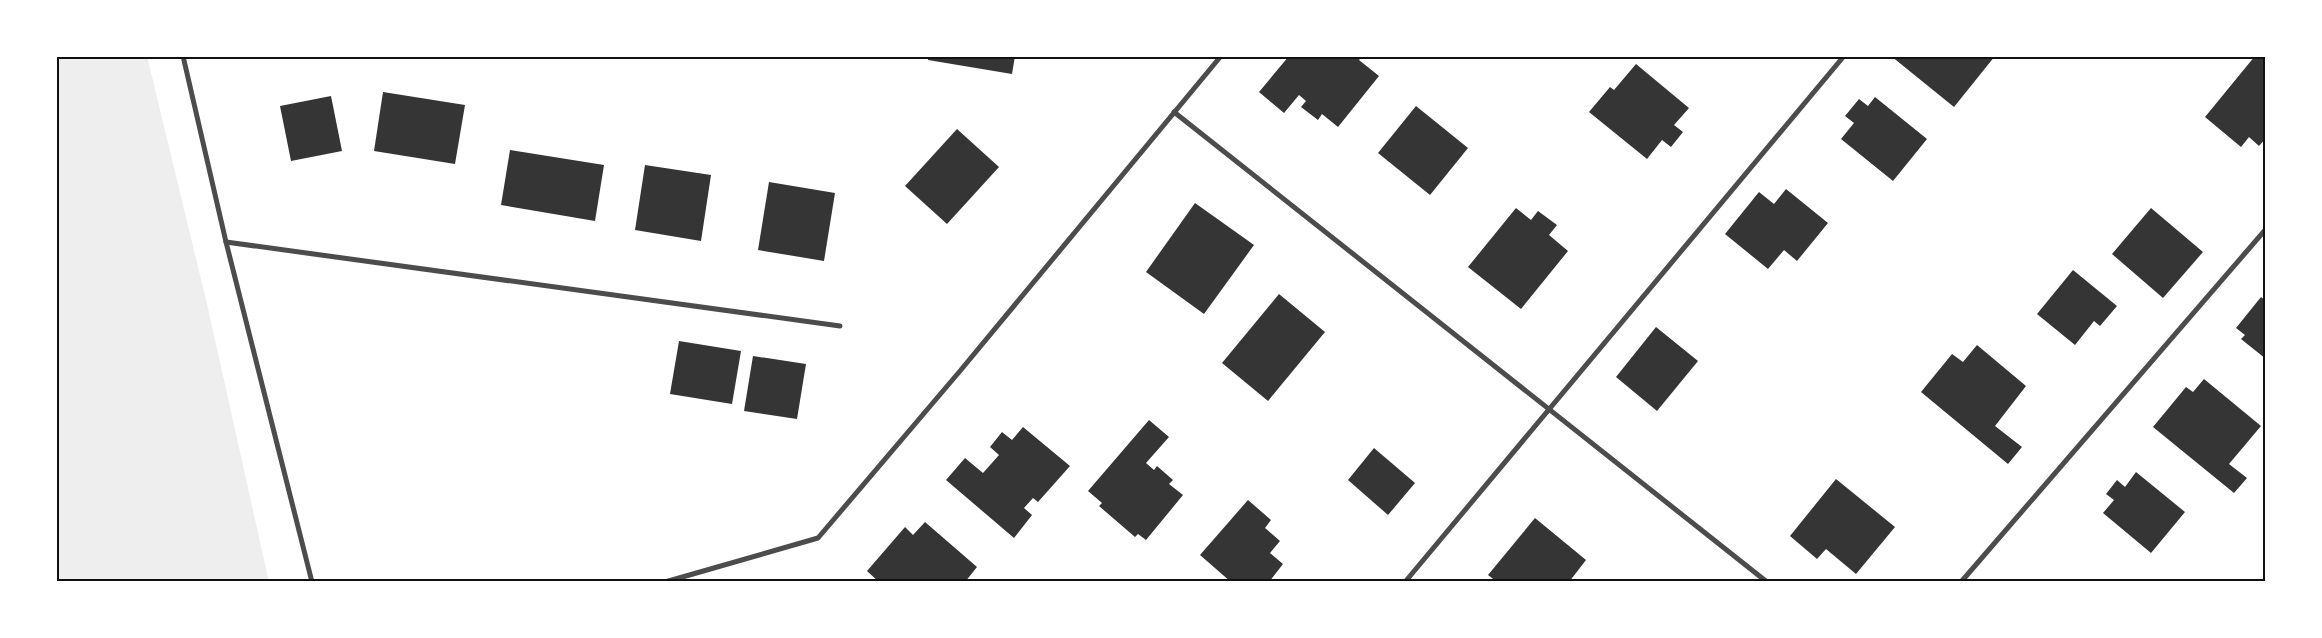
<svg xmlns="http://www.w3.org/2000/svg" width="2322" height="638" viewBox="0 0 2322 638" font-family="Mulish,sans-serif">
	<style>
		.green { fill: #eee }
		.building { fill: #353535 }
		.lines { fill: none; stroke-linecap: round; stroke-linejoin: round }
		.minor { stroke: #4c4c4c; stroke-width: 5 }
		.neatline { fill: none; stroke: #111; stroke-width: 2 }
	</style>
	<rect width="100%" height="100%" fill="#fff"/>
	<polygon class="green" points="56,56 147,56 207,304 269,582 56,582"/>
	<g class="building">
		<polygon points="928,56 1015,56 1012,74 928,60"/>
		<polygon points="1289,56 1362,56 1359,60 1379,76 1338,127 1322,114 1318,120 1301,107 1306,101 1299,95 1284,113 1259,92"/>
		<polygon points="1891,56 1995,56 1954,107"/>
		<polygon points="2255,56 2266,56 2266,138 2259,146 2249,137 2241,147 2205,117"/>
		<polygon points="1636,64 1689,108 1674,125 1683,132 1671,147 1662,140 1647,159 1589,112 1610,87 1614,90"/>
		<polygon points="383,92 465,105 455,164 374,151"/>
		<polygon points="331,96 342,151 291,161 280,106"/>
		<polygon points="1875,97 1927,139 1893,181 1841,139 1854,123 1845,116 1859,99 1868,106"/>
		<polygon points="1416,106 1468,148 1430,195 1378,153"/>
		<polygon points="957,129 999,167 947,224 905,186"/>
		<polygon points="510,150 604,165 595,221 501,205"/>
		<polygon points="645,165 711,175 701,241 635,230"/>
		<polygon points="769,182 835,193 824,261 758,250"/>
		<polygon points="1786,189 1828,223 1797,261 1784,250 1768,269 1725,234 1759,192 1774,204"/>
		<polygon points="1195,203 1254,245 1204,314 1146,272"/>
		<polygon points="1516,208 1531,220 1538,211 1557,225 1549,235 1568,251 1521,309 1468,267"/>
		<polygon points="2151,208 2203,252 2163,298 2112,254"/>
		<polygon points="2073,270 2117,306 2100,326 2094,321 2075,345 2037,314"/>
		<polygon points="1279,294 1325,332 1268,401 1222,363"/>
		<polygon points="2261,297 2266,301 2266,359 2241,339 2245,335 2236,328"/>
		<polygon points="1656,327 1698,361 1657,411 1616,377"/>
		<polygon points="679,341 741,351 732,404 670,394"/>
		<polygon points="1977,345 2026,386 1995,426 2022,447 2008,464 1921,392 1952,354 1963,362"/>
		<polygon points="753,356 806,364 797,419 744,411"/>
		<polygon points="2204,379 2261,426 2229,464 2247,478 2234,493 2153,427 2186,387 2193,392"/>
		<polygon points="1149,420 1169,437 1146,463 1154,470 1157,466 1173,480 1169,484 1183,495 1146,540 1138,534 1135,537 1099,506 1102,503 1088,491"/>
		<polygon points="1023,427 1070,466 1038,502 1033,498 1024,508 1032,515 1014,538 946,480 965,458 983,473 999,455 990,447 1002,432 1012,440"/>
		<polygon points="1374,448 1415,483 1388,515 1348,480"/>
		<polygon points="2136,472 2185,512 2151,553 2103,513 2114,500 2106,494 2117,480 2125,487"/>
		<polygon points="1836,479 1895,527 1856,574 1826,549 1817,559 1790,536"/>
		<polygon points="1248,500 1271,520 1265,528 1280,541 1270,553 1283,564 1269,582 1231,582 1200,555"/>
		<polygon points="1535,518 1586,560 1569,582 1497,582 1488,575"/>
		<polygon points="925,522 977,567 965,582 879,582 867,571 905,527 913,535"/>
	</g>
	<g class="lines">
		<g class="minor">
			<polyline points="183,56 226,242 312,582"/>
			<polyline points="1174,112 1767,582"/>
			<polyline points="226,242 840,326"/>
			<polyline points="665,582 818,538 960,371 1221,56"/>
			<polyline points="1405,582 1844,56"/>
			<polyline points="1961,582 2266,229"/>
		</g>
	</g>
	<rect width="2322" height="638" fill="none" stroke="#ffffff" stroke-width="115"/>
	<rect x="58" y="58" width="2206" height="522" class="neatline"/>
</svg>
